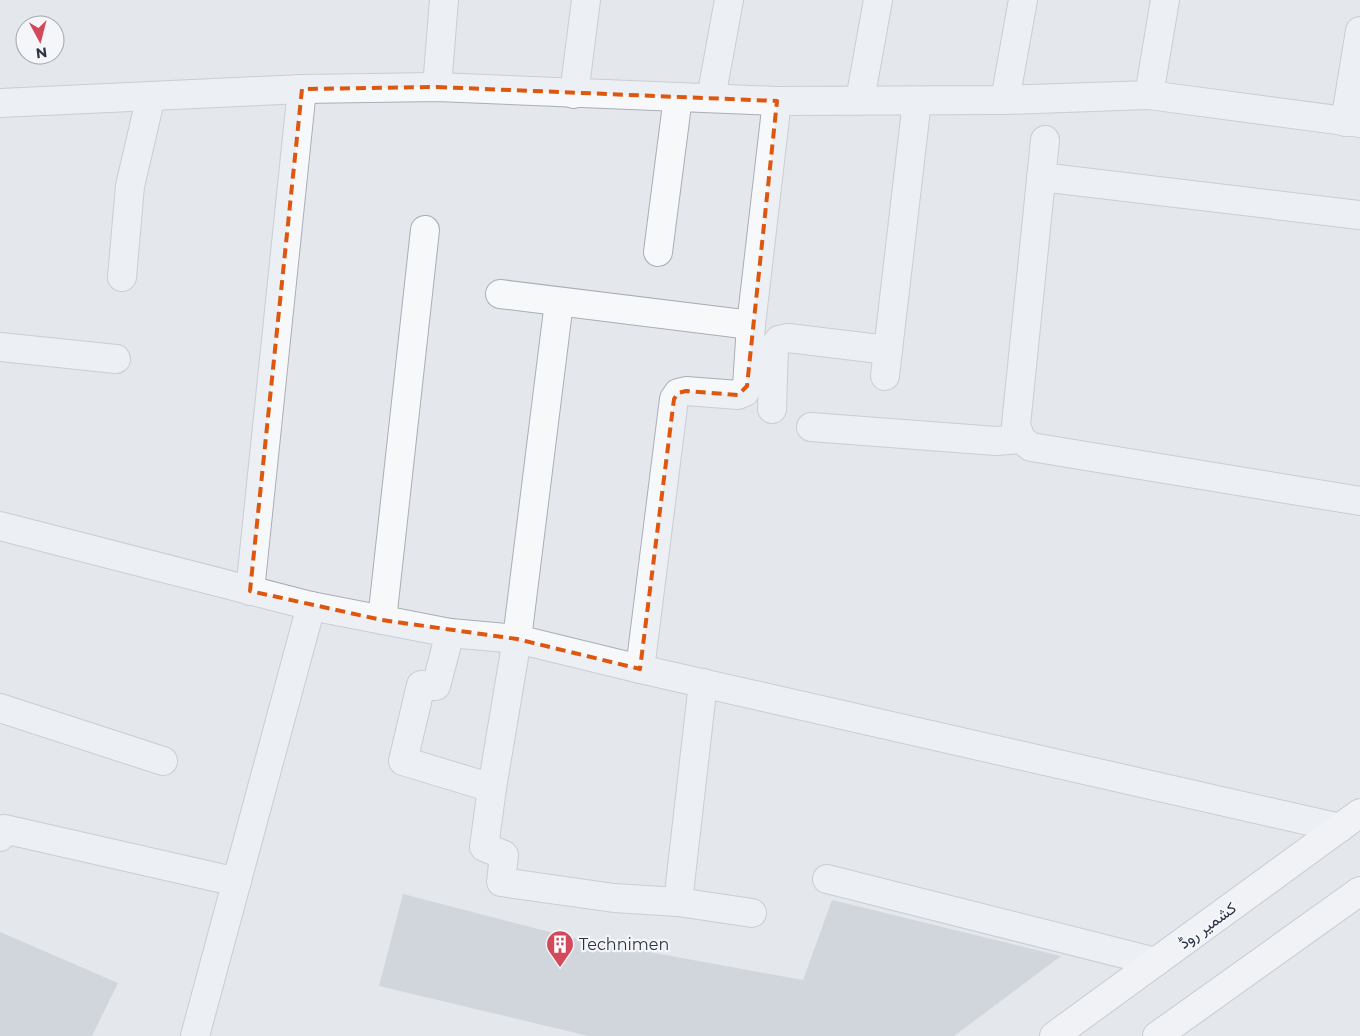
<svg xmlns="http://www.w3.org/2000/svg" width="1360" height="1036" viewBox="0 0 1360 1036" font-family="Montserrat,Vazirmatn,sans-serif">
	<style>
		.building { fill: #bbc0ca }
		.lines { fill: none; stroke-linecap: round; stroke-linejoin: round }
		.minor-casing { stroke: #a9aeb7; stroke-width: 30 }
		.major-casing { stroke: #a3abb8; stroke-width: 30 }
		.minor { stroke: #f7f8fa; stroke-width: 28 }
		.major { stroke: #fff; stroke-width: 28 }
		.marked { fill: none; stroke: #df570f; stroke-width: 4; stroke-dasharray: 10 6; stroke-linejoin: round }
		.labels { text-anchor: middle; stroke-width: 4.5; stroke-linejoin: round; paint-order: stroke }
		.street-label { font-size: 16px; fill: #2b3445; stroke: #f4f6f9 }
		.poi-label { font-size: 16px; fill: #2b3445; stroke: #f4f6f9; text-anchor: start }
	</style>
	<rect width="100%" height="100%" fill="#e4e7ec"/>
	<g class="building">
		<polygon points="403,894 573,938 803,980 832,900 1061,956 954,1036 588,1036 379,986"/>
		<polygon points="0,932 118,983 92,1036 0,1036"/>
	</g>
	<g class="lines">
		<g class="minor-casing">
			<g id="minor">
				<polyline points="437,87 444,0"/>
				<polyline points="574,94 586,0"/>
				<polyline points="1149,95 1165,0"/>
				<polyline points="711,98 729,0"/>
				<polyline points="860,100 878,0"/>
				<polyline points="1005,100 1023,0"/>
				<polyline points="0,103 302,89 437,87 777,101 1005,100 1149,95 1360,123"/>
				<polyline points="1345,122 1360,31"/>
				<polyline points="1045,140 1016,425 1021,439 1031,447 1360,501"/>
				<polyline points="1041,177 1360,215"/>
				<polyline points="658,252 678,97"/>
				<polyline points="122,277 130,186 151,96"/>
				<polyline points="500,294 751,325"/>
				<polyline points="559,302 517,639 492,788 484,847 504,855 501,882 614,898 678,902 752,913"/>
				<polyline points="0,347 116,359"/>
				<polyline points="885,376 917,101"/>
				<polyline points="772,409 774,347 779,340 788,338 888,350"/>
				<polyline points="811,427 996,441 1021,439"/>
				<polyline points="0,526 311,606 450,633 517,639 640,669 1340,828"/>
				<polyline points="250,591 302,89"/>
				<polyline points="382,620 425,230"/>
				<polyline points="450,633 436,686 421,685 403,761 492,788"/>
				<polyline points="640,669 674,399 678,393 686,391 738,395 745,392 747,386 751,325 777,101"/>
				<polyline points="0,708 163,761"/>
				<polyline points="0,837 4,829 237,882"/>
				<polyline points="827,879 1156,962"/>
				<polyline points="678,902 703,683"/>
				<polyline points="195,1036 311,606"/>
			</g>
		</g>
		<g class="major-casing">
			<g id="major">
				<polyline points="1054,1036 1360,813"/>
				<polyline points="1157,1036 1360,891"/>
			</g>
		</g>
		<use href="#minor" class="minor"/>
		<use href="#major" class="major"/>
	</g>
	<path d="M0 0H1360V1036H0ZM437 87 777 101 747 386 738 395 686 391 678 393 674 399 640 669 517 639 382 620 250 591 302 89Z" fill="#e4e7ec" fill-opacity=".55" fill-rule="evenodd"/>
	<path class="marked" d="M437 87 777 101 747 386 738 395 686 391 678 393 674 399 640 669 517 639 382 620 250 591 302 89Z"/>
	<defs>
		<g id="building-pin" transform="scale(1.4375)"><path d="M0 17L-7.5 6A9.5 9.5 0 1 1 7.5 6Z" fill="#d1495b" stroke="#f4f6f9"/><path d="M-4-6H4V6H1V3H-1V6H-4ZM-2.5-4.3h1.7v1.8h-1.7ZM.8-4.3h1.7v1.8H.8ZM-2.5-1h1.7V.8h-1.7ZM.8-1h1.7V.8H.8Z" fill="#fff"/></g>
	</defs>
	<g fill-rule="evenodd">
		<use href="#building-pin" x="560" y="944"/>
	</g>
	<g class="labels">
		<g class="street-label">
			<text transform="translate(1207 925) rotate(-36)" y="6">کشمیر روڈ</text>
		</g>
		<g class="poi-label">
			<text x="579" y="950">Technimen</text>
		</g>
	</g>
	<g transform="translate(40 40) rotate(173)"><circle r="24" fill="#f4f6f9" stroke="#a4a8b1"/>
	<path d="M0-4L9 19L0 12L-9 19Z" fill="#d1495b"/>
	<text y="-8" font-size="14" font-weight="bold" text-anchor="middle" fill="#2b3445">N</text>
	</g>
</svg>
